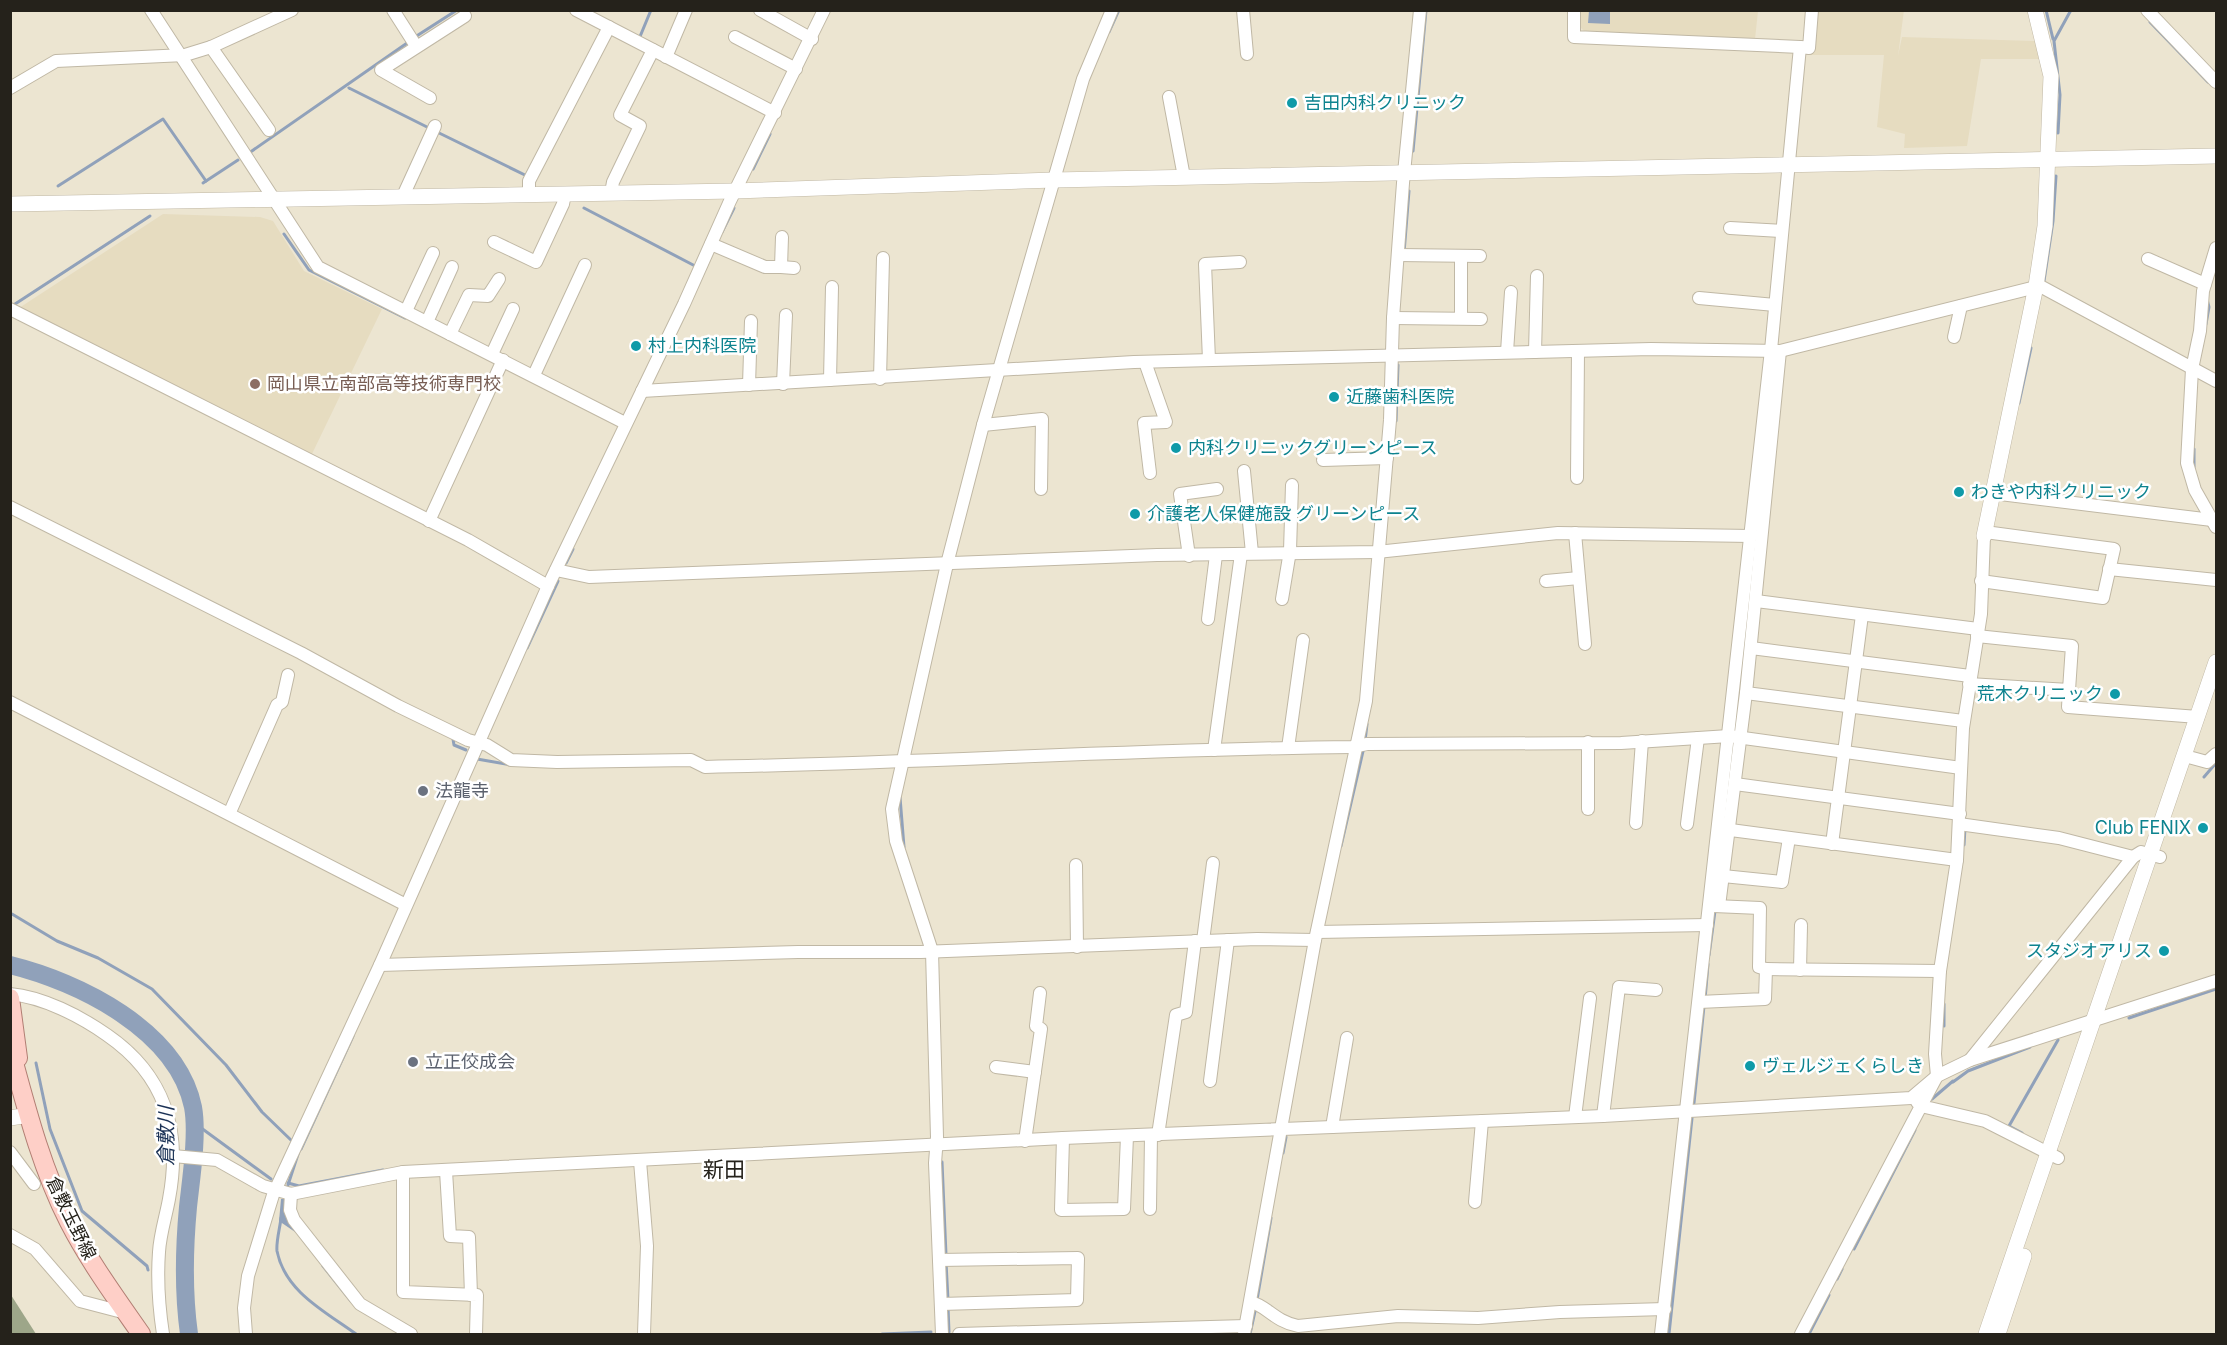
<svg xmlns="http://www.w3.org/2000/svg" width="2227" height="1345" viewBox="0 0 2227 1345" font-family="Inter,'Noto Sans JP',sans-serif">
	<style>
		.built { fill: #e6dcc0 }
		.forest { fill: #9da689 }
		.water { fill: #90a1ba }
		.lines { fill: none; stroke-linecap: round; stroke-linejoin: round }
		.stream { stroke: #90a1ba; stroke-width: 3 }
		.river { stroke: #90a1ba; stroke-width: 18 }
		.minor-casing { stroke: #c0b8a5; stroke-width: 14 }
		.tertiary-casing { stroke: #c0b8a5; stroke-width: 16 }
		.primary-casing { stroke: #b17e73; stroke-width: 20 }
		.minor { stroke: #fff; stroke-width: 12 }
		.tertiary { stroke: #fff; stroke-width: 15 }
		.primary { stroke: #fecfc7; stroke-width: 18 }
		.culture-dot { fill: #0f9aa8; stroke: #fff; stroke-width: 2 }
		.education-dot { fill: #8d6e63; stroke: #fff; stroke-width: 2 }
		.worship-dot { fill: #6b7280; stroke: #fff; stroke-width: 2 }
		.labels { text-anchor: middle; stroke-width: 5; stroke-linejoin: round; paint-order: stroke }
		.culture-label { font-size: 18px; fill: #0d838f; stroke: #fff; text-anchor: start }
		.education-label { font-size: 18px; fill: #785e54; stroke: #fff; text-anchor: start }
		.worship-label { font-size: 18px; fill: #5b616d; stroke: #fff; text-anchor: start }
		.street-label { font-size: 18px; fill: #25221b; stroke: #fff }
		.water-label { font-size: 20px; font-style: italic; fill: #1a3155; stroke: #fff }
		.quarter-label { font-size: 21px; fill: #25221b; stroke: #fff }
	</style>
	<rect width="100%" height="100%" fill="#ece5d1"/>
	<g class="built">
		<polygon points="1904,10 1898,56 1902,37 2035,41 2039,59 1981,59 1967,146 1904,148 1905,134 1877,127 1884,55 1810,55 1814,11"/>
		<polygon points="1581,11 1758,11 1755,39 1584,31 1580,27"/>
		<polygon points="163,214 260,217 273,221 304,271 382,309 310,458 16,310"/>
	</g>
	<polygon class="forest" points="10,1295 11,1295 36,1334 11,1334"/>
	<g class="water">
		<polygon points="1589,11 1610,11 1610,24 1588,23"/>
		<polygon points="281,1199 287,1199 298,1234 279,1221"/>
	</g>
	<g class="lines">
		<g class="stream">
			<polyline points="2046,10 2053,39"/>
			<polyline points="2150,22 2208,82"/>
			<polyline points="1109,32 1119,10"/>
			<polyline points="415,37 457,10"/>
			<polyline points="639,39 651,10"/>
			<polyline points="349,88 429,128"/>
			<polyline points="435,131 529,177"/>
			<polyline points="2058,133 2060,95 2054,41 2071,10"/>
			<polyline points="1413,151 1426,10"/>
			<polyline points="249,153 410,41"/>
			<polyline points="753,169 770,134"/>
			<polyline points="203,183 238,160"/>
			<polyline points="58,186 163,119 206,181"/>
			<polyline points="584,208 697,267"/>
			<polyline points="722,232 734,208"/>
			<polyline points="284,234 309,270 405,318"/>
			<polyline points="1404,253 1409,191"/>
			<polyline points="2044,281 2053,221 2056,176"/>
			<polyline points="12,306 150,216"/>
			<polyline points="2206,324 2209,307 2207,299"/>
			<polyline points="2019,403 2031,348"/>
			<polyline points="1396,421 1398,365"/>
			<polyline points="2194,449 2194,467"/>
			<polyline points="566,563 573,549"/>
			<polyline points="527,648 558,581"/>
			<polyline points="1739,704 1743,663"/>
			<polyline points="453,739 454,745 466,750"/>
			<polyline points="1365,741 1367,724"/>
			<polyline points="477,759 511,765"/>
			<polyline points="2204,777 2216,763"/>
			<polyline points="900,797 904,847"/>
			<polyline points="1964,845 1965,828"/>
			<polyline points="1341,846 1364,747"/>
			<polyline points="12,914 57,941 98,958 152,989 226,1065 262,1112 293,1142"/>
			<polyline points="1709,955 1715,911"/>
			<polyline points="1705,999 1708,964"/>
			<polyline points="2129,1018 2216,989"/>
			<polyline points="1944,1026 1944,1004"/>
			<polyline points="36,1063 50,1129 82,1211 147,1266 148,1270"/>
			<polyline points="1953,1082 1968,1071 2030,1047"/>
			<polyline points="1932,1099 1953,1081"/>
			<polyline points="1694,1103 1704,1006"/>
			<polyline points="193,1122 271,1179"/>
			<polyline points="2022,1133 2009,1126 2058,1040"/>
			<polyline points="301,1149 353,1036"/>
			<polyline points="1283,1153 1286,1137"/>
			<polyline points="942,1162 946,1255"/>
			<polyline points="288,1183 299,1186 383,1170"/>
			<polyline points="288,1185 300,1148"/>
			<path d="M281 1218C280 1228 276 1241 277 1251 285 1292 326 1312 356 1334"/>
			<polyline points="1854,1249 1915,1130"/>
			<polyline points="946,1262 948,1300"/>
			<polyline points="323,1266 351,1301"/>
			<polyline points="1837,1279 1842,1269"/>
			<polyline points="1257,1300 1271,1218"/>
			<polyline points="948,1307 949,1332"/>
			<polyline points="882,1334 931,1332"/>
			<polyline points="1250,1334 1256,1307"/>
			<polyline points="1669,1334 1692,1118"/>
			<polyline points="1809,1334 1829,1295"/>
		</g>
		<path class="river" d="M10 965C79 982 177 1030 193 1107 198 1134 191 1179 188 1207 184 1250 183 1291 189 1334"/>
		<g class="minor-casing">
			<g id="minor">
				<polyline points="151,10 318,267 625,423"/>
				<polyline points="393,10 416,46"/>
				<polyline points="576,10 775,113"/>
				<polyline points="760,10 812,39"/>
				<polyline points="1243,10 1247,54"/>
				<polyline points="1574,10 1574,37 1800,47 1771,350 1661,1334"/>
				<polyline points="2147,10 2216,82"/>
				<polyline points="735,37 796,69"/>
				<polyline points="211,47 269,130"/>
				<polyline points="1800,47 1809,48 1812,10"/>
				<polyline points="666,57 686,10"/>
				<polyline points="10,88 56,61 185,55 211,47 292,10"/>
				<polyline points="1169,97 1184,177"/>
				<polyline points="430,98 381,70 465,16"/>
				<polyline points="611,193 613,182 640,126 620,115 653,50"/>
				<polyline points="529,194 529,181 609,27"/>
				<polyline points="403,196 435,126"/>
				<polyline points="1730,228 1782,231"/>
				<polyline points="494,242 536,262 563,204 565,194"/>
				<polyline points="711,244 765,267 781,267 782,237"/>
				<polyline points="2216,248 2203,291 2200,331 2192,369 2187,463 2195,490 2216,527"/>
				<polyline points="1398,255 1480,256"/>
				<polyline points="1461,256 1461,318"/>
				<polyline points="2148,259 2205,284"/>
				<polyline points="781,267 794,268"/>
				<polyline points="1699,298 1775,305"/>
				<polyline points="10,309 468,540 548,586"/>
				<polyline points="406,311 433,253"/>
				<polyline points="1393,318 1481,319"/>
				<polyline points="427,322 452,267"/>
				<polyline points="450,334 469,295 488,296 499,279"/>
				<polyline points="1954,337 1961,306"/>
				<polyline points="1507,352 1511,292"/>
				<polyline points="1535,352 1537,276"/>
				<polyline points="492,354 513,309"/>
				<polyline points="1209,360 1205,264 1240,262"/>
				<polyline points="1145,362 1166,422 1144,423 1150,473"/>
				<polyline points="534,375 585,265"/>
				<polyline points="880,379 883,258"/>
				<polyline points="830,380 832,287"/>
				<polyline points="783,384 786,315"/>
				<polyline points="749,385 751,321"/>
				<polyline points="642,391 1134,362 1651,349 1780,351 2040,286 2216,381"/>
				<polyline points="983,425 1042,419 1041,489"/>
				<polyline points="1323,460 1387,458"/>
				<polyline points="1244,471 1252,553"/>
				<polyline points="1577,478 1578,351"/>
				<polyline points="1992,493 2212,520"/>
				<path d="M10 507 301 653 398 706 468 740 487 745 511 760 557 762 691 760 705 767C921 763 1136 749 1352 747L1367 744 1621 743 1729 736 1961 768"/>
				<polyline points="429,521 503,360"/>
				<polyline points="1575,533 1585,644"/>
				<polyline points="1984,536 1981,614 1963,728 1957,860 1940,971 1935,1054 1937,1076 1921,1106 1985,1121 2058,1158"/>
				<polyline points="1189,556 1180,494 1217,489"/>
				<polyline points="2109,569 2216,580"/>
				<polyline points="556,570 589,577 1157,555 1377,552 1558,533 1751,536"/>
				<polyline points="1546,581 1579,578"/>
				<polyline points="1981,581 2103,598 2114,549 1985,532"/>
				<polyline points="1282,599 1290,551 1292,485"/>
				<polyline points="1756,601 1978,629"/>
				<polyline points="1208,619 1216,555"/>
				<polyline points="1751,648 1970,676"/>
				<polyline points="1969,684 2069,690 2072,646 1977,636"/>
				<polyline points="2069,690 2068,707 2198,717"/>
				<polyline points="1746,693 1963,721"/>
				<polyline points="10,702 406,905"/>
				<polyline points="1588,742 1588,809"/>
				<polyline points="1288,748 1303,640"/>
				<polyline points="1214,750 1241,554"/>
				<polyline points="2185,756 2207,762 2216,754"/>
				<polyline points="1735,784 1960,814"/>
				<polyline points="230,812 277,705 282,702 288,675"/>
				<polyline points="1636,823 1642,741"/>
				<polyline points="1687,824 1698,738"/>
				<polyline points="1959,824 2059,838 2133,857"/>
				<polyline points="1723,829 1957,860"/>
				<polyline points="1832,844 1862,615"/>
				<polyline points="1076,865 1077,947"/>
				<polyline points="1723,876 1782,882 1789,838"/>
				<polyline points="1719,906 1746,693 1780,351"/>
				<polyline points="1317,932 1707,925"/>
				<polyline points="1203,941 1213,863"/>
				<polyline points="380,965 798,952 921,952 1257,939 1315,940"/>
				<polyline points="1766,969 1940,971"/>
				<polyline points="1800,970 1801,925"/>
				<path d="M10 994C43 997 80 1016 107 1035 165 1075 182 1130 169 1199 166 1216 160 1234 159 1252 157 1280 159 1308 163 1334"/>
				<polyline points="1699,1002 1765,999 1766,969 1759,967 1760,908 1714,906"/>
				<polyline points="1970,1060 2133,857 2141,852 2160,857"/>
				<polyline points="996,1067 1035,1072"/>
				<polyline points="1210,1081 1228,940"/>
				<polyline points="1603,1116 1619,987 1656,990"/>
				<polyline points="1575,1117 1590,998"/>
				<polyline points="1332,1127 1347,1038"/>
				<polyline points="1158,1135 1176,1015 1186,1012 1195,941"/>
				<polyline points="1063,1138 1061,1210 1124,1209 1127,1136"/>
				<polyline points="1025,1141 1041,1029 1036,1026 1040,993"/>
				<polyline points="10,1152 34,1184"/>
				<polyline points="173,1156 217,1160 263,1186 291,1194 403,1172 1063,1138 1603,1116 1911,1098 1937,1076 1970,1060 2216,981"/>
				<polyline points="640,1161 647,1246 644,1334"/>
				<polyline points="446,1171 450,1236 469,1237 471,1295"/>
				<polyline points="403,1172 403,1292 477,1295 476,1334"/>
				<polyline points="291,1194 290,1210 294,1220 360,1304 411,1334"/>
				<polyline points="1475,1202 1482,1121"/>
				<polyline points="1150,1209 1151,1135"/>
				<polyline points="10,1235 35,1249 80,1301 126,1313"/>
				<polyline points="939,1260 1078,1258 1077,1300 941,1304"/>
				<path d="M1251 1302C1267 1306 1274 1321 1298 1326L1398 1316 1478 1318 1560 1312 1665 1309"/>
				<polyline points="246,1334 244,1308 248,1276 273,1195 380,965 548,586 684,304 730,201 824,10"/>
				<polyline points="942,1334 935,1163 937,1137 932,951 896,841 892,809 947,564 983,425 1083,79 1112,10"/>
				<polyline points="959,1334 1246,1326"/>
				<polyline points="1244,1334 1315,940 1366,701 1390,420 1393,318 1403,183 1420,10"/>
				<polyline points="1801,1334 1921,1106 1917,1102"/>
			</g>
		</g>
		<g class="tertiary-casing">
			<g id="tertiary">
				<polyline points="10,204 735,191 1054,180 2216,156"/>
				<polyline points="1984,536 2036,286 2045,226 2051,76 2035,10"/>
				<polyline points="10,1118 29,1115"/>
				<polyline points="1986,1334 2216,662"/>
				<polyline points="1998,1334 2024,1256"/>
			</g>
		</g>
		<g class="primary-casing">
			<g id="primary">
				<polyline points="10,998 18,1058"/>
				<path d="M10 1048C26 1107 41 1167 69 1222 89 1261 116 1298 141 1334"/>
			</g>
		</g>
		<use href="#minor" class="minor"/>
		<use href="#tertiary" class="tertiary"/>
		<use href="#primary" class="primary"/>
	</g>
	<g class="culture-dot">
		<circle cx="1292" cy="103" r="6"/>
		<circle cx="636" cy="346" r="6"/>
		<circle cx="1334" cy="397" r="6"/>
		<circle cx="1176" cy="448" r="6"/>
		<circle cx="1959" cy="492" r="6"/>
		<circle cx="1135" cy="514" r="6"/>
		<circle cx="2115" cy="694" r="6"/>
		<circle cx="2203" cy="828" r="6"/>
		<circle cx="2164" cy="951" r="6"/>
		<circle cx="1750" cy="1066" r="6"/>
	</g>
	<circle class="education-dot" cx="255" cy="384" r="6"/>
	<g class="worship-dot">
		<circle cx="423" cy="791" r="6"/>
		<circle cx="413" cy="1062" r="6"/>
	</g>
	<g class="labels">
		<g class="culture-label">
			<text x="1304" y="109">吉田内科クリニック</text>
			<text x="648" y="352">村上内科医院</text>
			<text x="1346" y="403">近藤歯科医院</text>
			<text x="1188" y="454">内科クリニックグリーンピース</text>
			<text x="1971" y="498">わきや内科クリニック</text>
			<text x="1147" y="520">介護老人保健施設 グリーンピース</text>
			<text x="2103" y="700" text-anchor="end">荒木クリニック</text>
			<text x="2191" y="834" text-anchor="end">Club FENIX</text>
			<text x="2152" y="957" text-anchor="end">スタジオアリス</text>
			<text x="1762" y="1072">ヴェルジェくらしき</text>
		</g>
		<g class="education-label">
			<text x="267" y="390">岡山県立南部高等技術専門校</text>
		</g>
		<g class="worship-label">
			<text x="435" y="797">法龍寺</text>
			<text x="425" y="1068">立正佼成会</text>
		</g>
		<g class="street-label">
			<text transform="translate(71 1218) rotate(64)" y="6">倉敷玉野線</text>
		</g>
		<g class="water-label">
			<text transform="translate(166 1136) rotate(-90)" y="7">倉敷川</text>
		</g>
		<g class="quarter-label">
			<text x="724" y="1177">新田</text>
		</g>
	</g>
	<rect width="2227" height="1345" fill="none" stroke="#25221b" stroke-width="24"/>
</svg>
